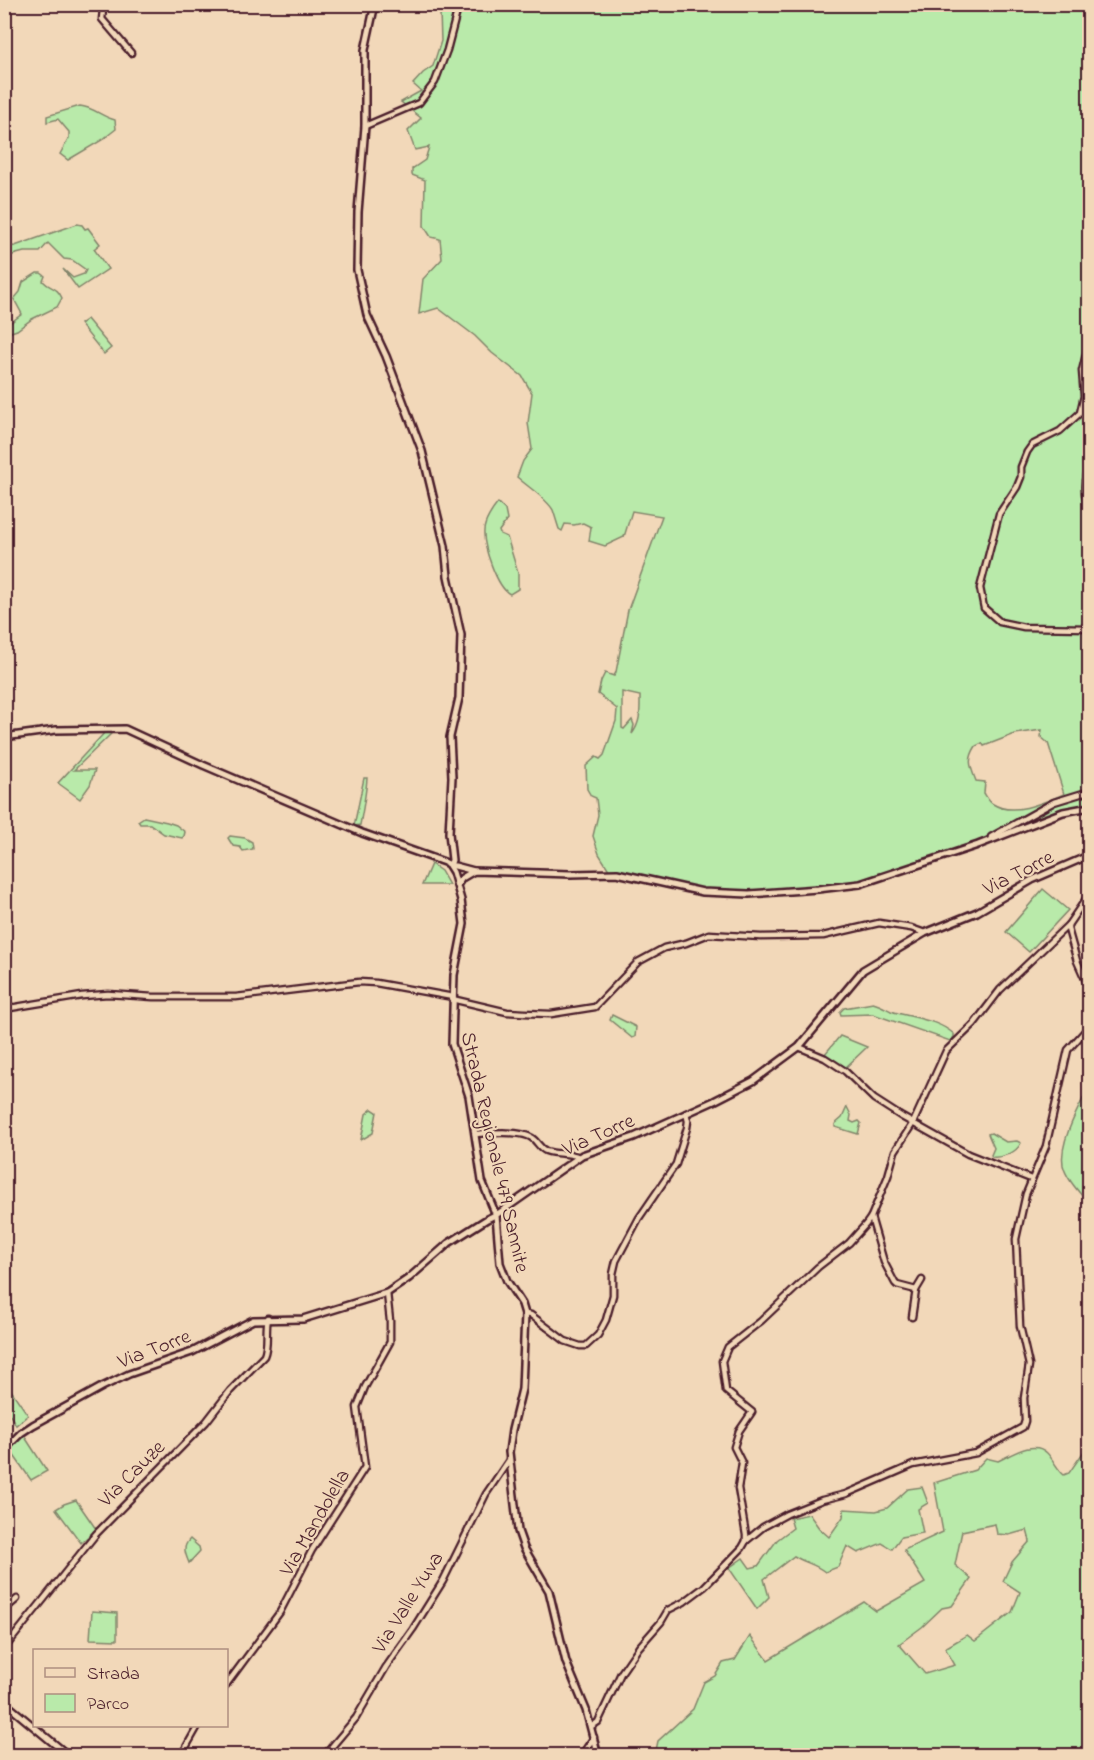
<svg xmlns="http://www.w3.org/2000/svg" width="1094" height="1760" viewBox="0 0 1094 1760" font-family="'Indie Flower',sans-serif">
	<style>
		.green { fill: #b9eaaa; stroke: #82846a; stroke-width: 1.5; fill-rule: evenodd }
		.lines { fill: none; stroke-linecap: round; stroke-linejoin: round }
		.minor-casing { stroke: #4a1f2b; stroke-width: 9 }
		.major-casing { stroke: #4a1f2b; stroke-width: 10 }
		.minor { stroke: #f2d8b9; stroke-width: 4.5 }
		.major { stroke: #f2d8b9; stroke-width: 5 }
		.labels { text-anchor: middle; stroke-width: 4.5; stroke-linejoin: round; paint-order: stroke }
		.street-label { font-size: 21px; fill: #4a1f2b; stroke: #f2d8b9 }
	</style>
	<rect width="100%" height="100%" fill="#f2d8b9"/>
	<filter id="ink" filterUnits="userSpaceOnUse"><feTurbulence type="fractalNoise" baseFrequency=".0167" numOctaves="2"/><feDisplacementMap in="SourceGraphic" scale="12" xChannelSelector="R" yChannelSelector="G"/><feConvolveMatrix kernelMatrix="1 2 1 2 8 2 1 2 1" color-interpolation-filters="sRGB"/></filter>
	<g filter="url(#ink)">
		<g class="green">
			<path d="M453 5H1089V807H1082L872 881 781 892H703L611 873 599 854 593 836 598 815 596 798 591 796 587 789 586 766 596 757 600 759 604 755 616 721 617 709 598 694 601 681 605 673 614 676 616 672 628 610 662 516 632 511 624 537 605 546 589 541 591 527 583 523 574 525 565 524 562 531 559 529C557 523 555 516 553 510 547 499 528 487 517 477L523 461 532 449 528 423 532 393 522 376 492 353 475 336 438 308 419 314 423 279 442 259 440 239 431 237 424 226 425 180 412 175V169L425 160 429 147 415 150 408 131 421 118 401 102 421 91 413 84 423 73 433 66 441 41 440 12ZM622 692 640 696C640 711 641 722 632 734L634 725 632 720 624 729 622 728ZM1042 730 1041 737 1048 743 1064 794C1045 802 1013 817 993 804 989 802 986 796 984 793L985 782 976 781C970 766 967 760 976 746L982 743 984 746 1015 734Z"/>
			<path d="M80 106C93 107 102 117 115 120L116 129 102 140 68 160 60 154 69 138V132L58 119 47 122V116Z"/>
			<polygon points="77,224 82,225 85,229 88,228 100,244 94,249 108,269 78,289 63,269 73,278 84,274 86,270 72,260 64,259 48,243 40,252 24,252 5,257 5,247 15,246"/>
			<path d="M37 273H41L45 276 43 281C50 289 57 286 62 298L57 307 32 319 17 330 8 333 6 326 22 314 14 299 20 292 23 282Z"/>
			<polygon points="87,319 111,348 104,354 80,324"/>
			<path d="M498 503 505 510 507 520 499 531 500 534 507 537 518 573V589L510 594C497 588 483 546 484 531 484 522 493 509 498 503Z"/>
			<polygon points="107,730 115,730 74,770 95,770 90,785 80,799 58,783"/>
			<path d="M364 778H367C366 794 363 809 360 825L354 826Z"/>
			<polygon points="144,817 167,822 176,825 185,832 184,836 182,838 164,834 150,824 140,824 138,821"/>
			<polygon points="230,836 245,838 252,842 253,849 243,851 240,847 233,846 228,838"/>
			<polygon points="431,864 441,871 449,885 422,885"/>
			<polygon points="1043,889 1068,910 1029,952 1006,932"/>
			<path d="M873 1003C880 1005 885 1008 891 1011 912 1018 937 1019 954 1034V1037L950 1041 873 1014 841 1015 840 1012 844 1008Z"/>
			<polygon points="612,1015 636,1027 635,1037 632,1038 610,1020"/>
			<polygon points="840,1036 867,1047 845,1068 824,1055"/>
			<path d="M1089 1087V1204C1081 1194 1066 1179 1063 1165 1059 1142 1079 1107 1089 1087Z"/>
			<polygon points="847,1107 851,1115 850,1121 854,1123 859,1121 861,1123 858,1134 835,1127 835,1124 842,1118"/>
			<polygon points="372,1109 377,1112 373,1133 361,1140 366,1114"/>
			<path d="M991 1133 1006 1142 1017 1141 1021 1143C1016 1153 1003 1158 992 1157L991 1155 994 1148 988 1134Z"/>
			<polygon points="4,1380 28,1415 16,1425 5,1407"/>
			<polygon points="23,1434 47,1471 31,1480 8,1447"/>
			<path d="M1089 1444V1755H655L658 1741 693 1709 704 1682 715 1676 723 1663 735 1660 750 1636 768 1660 864 1602 876 1611 925 1583 904 1550 943 1532 934 1483 975 1470 986 1458 998 1461C1011 1455 1034 1439 1047 1453 1053 1459 1057 1469 1064 1475L1069 1473ZM995 1524 997 1534 1009 1535 1027 1530 1030 1541 1012 1562 1003 1581 1020 1592 1012 1612 975 1641 967 1635 945 1648 955 1665 925 1674 899 1644 922 1627 942 1608 952 1606 971 1579 955 1565 962 1531Z"/>
			<path d="M922 1487 928 1503 918 1509 923 1533 901 1537 892 1549 882 1543 858 1553 847 1546 838 1567 825 1572C815 1564 805 1563 794 1556L764 1579 769 1597 757 1609 729 1568 743 1558 750 1568 758 1566 777 1540 793 1528 790 1518 809 1514 819 1528 829 1537 843 1517 844 1509 876 1511 887 1508 908 1489Z"/>
			<polygon points="76,1500 96,1529 81,1543 56,1509 64,1504"/>
			<path d="M190 1539 199 1547 200 1551 189 1563C185 1553 182 1547 190 1539Z"/>
			<polygon points="92,1611 117,1613 117,1640 90,1639"/>
		</g>
		<g class="lines">
			<g class="minor-casing">
				<g id="minor">
					<polyline points="111,4 103,10 102,19 131,53"/>
					<polyline points="365,126 419,103 435,82 447,50 459,4"/>
					<polyline points="1090,338 1082,371 1084,396 1080,413 1060,431 1032,445 1027,452 1021,467 1021,477 1017,487 999,514 980,588 984,608 1000,622 1024,627 1090,628"/>
					<path d="M1090 460C1084 478 1082 494 1090 512"/>
					<polyline points="991,840 991,837 1054,802 1090,791"/>
					<polyline points="1090,893 1068,925 1068,929 1077,961 1090,990"/>
					<polyline points="452,999 507,1012 524,1013 551,1014 595,1007 638,962 664,948 686,943 709,934 761,937 823,936 879,923 911,928 925,933"/>
					<polyline points="4,1009 82,996 108,994 153,997 236,997 359,982 376,983 453,997"/>
					<polyline points="799,1047 825,1058 845,1071 874,1099 902,1117 968,1154 1031,1179"/>
					<path d="M475 1134C489 1133 521 1130 532 1138 538 1142 539 1148 546 1151 557 1155 568 1152 579 1157"/>
					<polyline points="871,1217 884,1262 895,1283 897,1285 916,1290"/>
					<polyline points="525,1314 531,1315 565,1341 580,1346 586,1346 598,1335 606,1320 613,1295 613,1274 616,1261 639,1218 676,1164 687,1128 688,1121 686,1113"/>
					<polyline points="912,1317 916,1290 922,1280"/>
					<polyline points="746,1541 746,1535 738,1488 742,1463 734,1447 739,1431 752,1412 726,1391 722,1361 728,1347 761,1321 818,1267 849,1243 866,1224 871,1217 888,1176 895,1151 913,1123 946,1051 974,1024 1000,990 1068,925"/>
					<polyline points="4,1610 17,1599"/>
					<path d="M4 1649 96 1534 206 1422 230 1391 264 1356C269 1344 265 1331 268 1318"/>
					<polyline points="226,1685 280,1612 312,1550 365,1467 357,1407 365,1387 390,1342 390,1321 387,1293"/>
					<polyline points="592,1726 598,1722 621,1673 639,1647 661,1622 668,1610 684,1602 704,1587 742,1548 746,1541 763,1527 787,1514 822,1500 846,1494 913,1465 976,1453 1023,1427 1025,1421 1024,1398 1029,1365 1020,1326 1016,1239 1026,1194 1046,1146 1068,1050 1085,1031 1090,1022"/>
					<polyline points="181,1756 198,1726"/>
					<polyline points="324,1756 356,1718 386,1667 413,1629 443,1581 486,1494 509,1460"/>
					<polyline points="581,1756 594,1737"/>
				</g>
			</g>
			<g class="major-casing">
				<g id="major">
					<polyline points="375,4 365,50 365,126 358,212 357,270 367,315 386,356 422,451 445,546 448,576 461,635 459,698 450,737 452,777 449,833 452,860 450,866 455,866 474,871"/>
					<polyline points="4,737 56,730 125,729 203,765 362,833 444,862 448,864 453,872 461,900 464,924 454,975 452,1044 469,1096 482,1181 496,1215 500,1263 507,1281 522,1304 525,1314 522,1389 512,1430 509,1452 518,1531 524,1548 549,1591 566,1662 586,1710 598,1756"/>
					<polyline points="457,885 462,878 474,871 570,874 617,873 703,892 749,894 818,889 860,884 978,845 1063,812 1090,807"/>
					<polyline points="4,1450 21,1433 33,1425 102,1387 129,1374 192,1352 253,1320 303,1319 387,1293 409,1278 449,1243 487,1219 499,1213 582,1155 634,1137 714,1101 753,1081 799,1047 863,970 925,933 977,912 1032,880 1090,855"/>
					<polyline points="4,1702 69,1756"/>
				</g>
			</g>
			<use href="#minor" class="minor"/>
			<use href="#major" class="major"/>
		</g>
	</g>
	<g class="labels">
		<g class="street-label">
			<text transform="translate(1018 872) rotate(-27)" y="7">Via Torre</text>
			<text transform="translate(598 1134) rotate(-24)" y="7">Via Torre</text>
			<text transform="translate(496 1152) rotate(77)" y="7">Strada Regionale 479 Sannite</text>
			<text transform="translate(154 1348) rotate(-21)" y="7">Via Torre</text>
			<text transform="translate(131 1473) rotate(-45)" y="7">Via Cauze</text>
			<text transform="translate(314 1522) rotate(-60)" y="7">Via Mandolella</text>
			<text transform="translate(407 1602) rotate(-58)" y="7">Via Valle Yuva</text>
		</g>
	</g>
	<rect width="1094" height="1760" fill="none" stroke="#f2d8b9" stroke-width="24"/>
	<rect x="12" y="12" width="1070" height="1736" fill="none" stroke="#4a1f2b" stroke-width="2" filter="url(#ink)"/>
	<rect x="33" y="1649" width="195" height="78" fill="#f2d8b9" stroke="#af8e80" stroke-width="1.5"/>
	<rect x="45" y="1668" width="30" height="9" fill="#f2d8b9" stroke="#af8e80" stroke-width="1.5"/>
	<text x="87" y="1679" font-size="18" fill="#4a1f2b">Strada</text>
	<rect x="45" y="1694" width="30" height="18" fill="#b9eaaa" stroke="#af8e80" stroke-width="1.5"/>
	<text x="87" y="1709" font-size="18" fill="#4a1f2b">Parco</text>
</svg>
